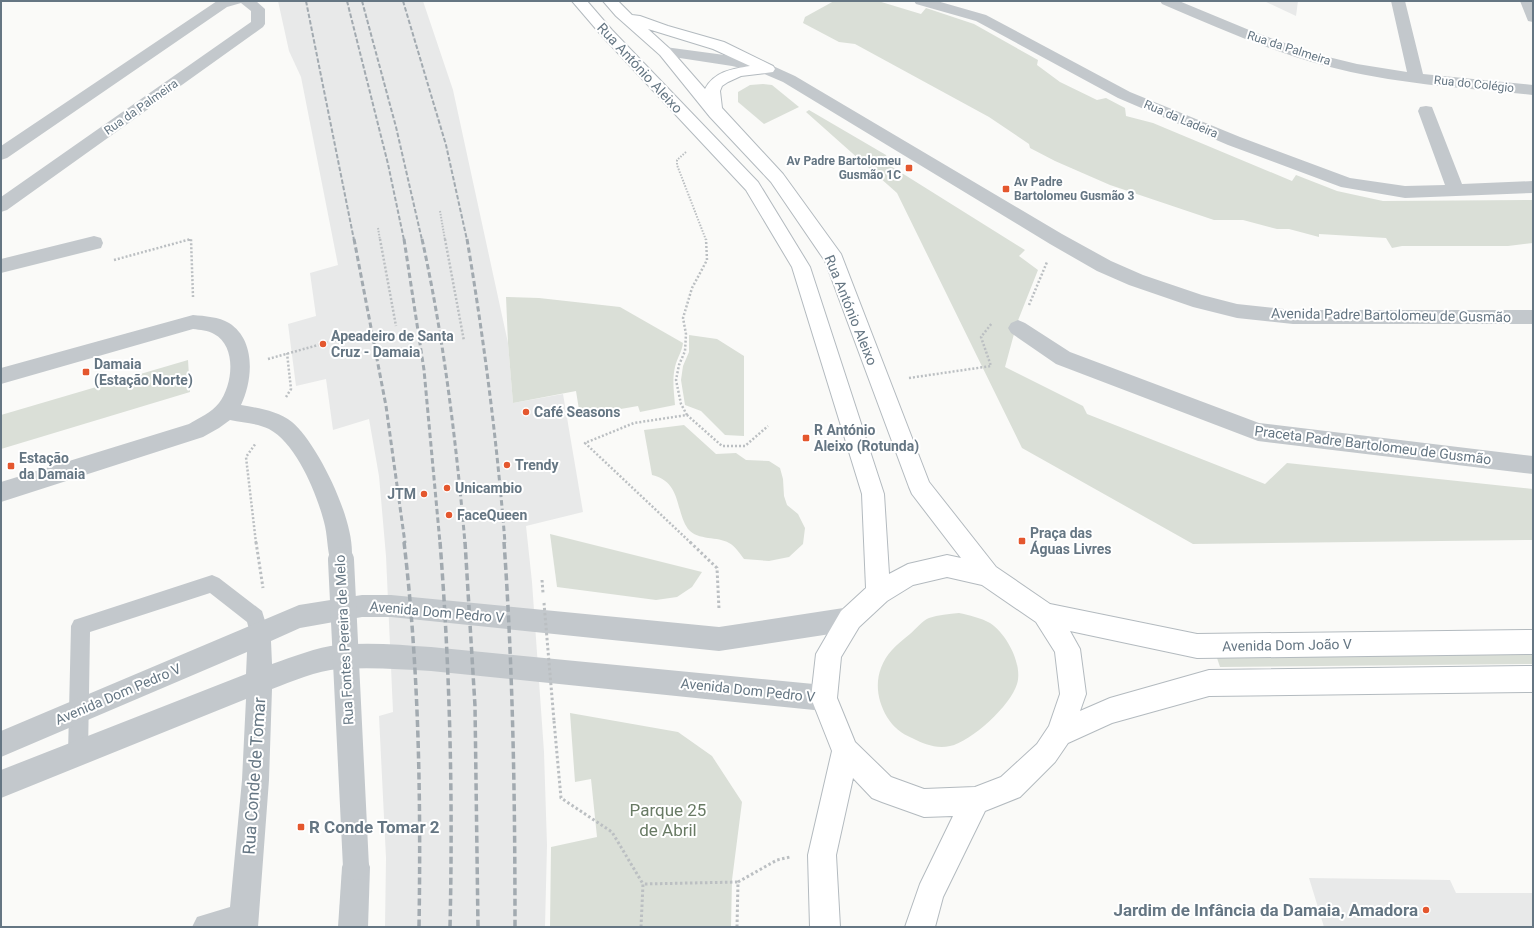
<svg xmlns="http://www.w3.org/2000/svg" width="1534" height="928" viewBox="0 0 1534 928" font-family="Roboto,sans-serif">
	<style>
		.built { fill: #e8e9e9 }
		.green { fill: #dadfd7 }
		.lines { fill: none; stroke-linecap: round; stroke-linejoin: round }
		.secondary-casing { stroke: #b3babf; stroke-width: 2 }
		.path-far2 { stroke: #bbbfc2; stroke-width: 2; stroke-dasharray: 1.5 1.5; stroke-linecap: butt }
		.path-far1 { stroke: #bbbfc2; stroke-width: 2.5; stroke-dasharray: 2 2; stroke-linecap: butt }
		.path { stroke: #bbbfc2; stroke-width: 3; stroke-dasharray: 2.5 2.5; stroke-linecap: butt }
		.lane { fill: #c3c8cc; fill-rule: evenodd }
		.street { fill: #c3c8cc; fill-rule: evenodd }
		.secondary { fill: #fff; fill-rule: evenodd }
		.rail-far2 { stroke: #a2aab0; stroke-width: 2; stroke-dasharray: 4.5 2; stroke-linecap: butt }
		.rail-far1 { stroke: #a2aab0; stroke-width: 3; stroke-dasharray: 5.5 3; stroke-linecap: butt }
		.rail { stroke: #a2aab0; stroke-width: 3.5; stroke-dasharray: 7 3.5; stroke-linecap: butt }
		.path-bridge { stroke: #bbbfc2; stroke-width: 3; stroke-dasharray: 2.5 2.5; stroke-linecap: butt }
		.street-bridge { stroke: #c3c8cc; stroke-width: 26 }
		.poi-dot { fill: #e4572e; stroke: #fff; stroke-width: 1.5 }
		.labels { text-anchor: middle; stroke-width: 4; stroke-linejoin: round; paint-order: stroke }
		.far-street-label { font-size: 12px; fill: #657683; stroke: #fff }
		.far-poi-label { font-size: 12px; font-weight: bold; fill: #657683; stroke: #fff; text-anchor: end }
		.street-label { font-size: 14px; fill: #657683; stroke: #fff }
		.poi-label { font-size: 14px; font-weight: bold; fill: #657683; stroke: #fff; text-anchor: start }
		.near-street-label { font-size: 17px; fill: #657683; stroke: #fff }
		.near-park-label { font-size: 17px; fill: #687a64; stroke: #fff }
		.near-poi-label { font-size: 17px; font-weight: bold; fill: #657683; stroke: #fff; text-anchor: start }
	</style>
	<rect width="100%" height="100%" fill="#fafaf8"/>
	<g class="built">
		<polygon points="278,1 423,1 453,90 508,343 513,403 563,394 583,512 526,526 532,582 544,752 547,845 545,927 385,927 386,858 379,716 393,712 386,556 379,476 369,419 333,430 326,379 296,386 288,324 316,316 310,273 338,265 301,77 289,51"/>
		<polygon points="1264,1 1298,1 1296,16"/>
		<polygon points="1309,878 1450,880 1456,893 1533,893 1533,927 1324,927"/>
	</g>
	<g class="green">
		<polygon points="834,1 878,1 921,14 926,8 974,24 1038,60 1037,65 1060,82 1097,100 1106,98 1125,108 1126,116 1153,123 1292,181 1296,175 1337,191 1383,201 1533,200 1533,243 1508,246 1402,246 1392,248 1386,238 1319,234 1319,237 1289,229 1277,229 1243,220 1214,220 1110,185 1055,161 1030,148 1029,144 989,117 855,44 839,42 803,23 805,17"/>
		<polygon points="763,84 772,85 799,107 764,124 738,102 738,92 750,85"/>
		<polygon points="809,110 886,155 889,165 1025,250 1019,256 1038,270 1017,323 1005,367 1083,406 1087,414 1265,484 1287,463 1533,489 1533,540 1193,544 1022,448 897,193 806,112"/>
		<path d="M506 297 539 298 620 307 683 343C682 352 677 358 675 367 672 380 674 392 675 405L640 412 638 406 580 416 576 391 513 403 508 343Z"/>
		<polygon points="689,335 717,339 744,356 744,436 725,435 701,411 685,405 681,380 683,366 689,352"/>
		<polygon points="188,360 190,392 1,449 1,415"/>
		<path d="M684 425 716 454 736 453 746 460 769 461 780 468 783 479 784 496 787 505 798 514 805 528 803 544 789 557 769 561 744 559C740 554 735 546 729 543 718 536 698 541 688 529 675 511 682 482 652 475L644 430Z"/>
		<polygon points="550,534 702,572 692,587 677,597 656,600 557,587"/>
		<path d="M959 613C969 615 981 618 990 623 1007 634 1023 665 1017 684 1011 705 971 742 950 746 936 749 924 744 912 738 902 734 893 727 887 717 874 695 874 670 892 650 897 644 904 639 910 634 916 629 922 621 929 618 938 615 949 614 959 613Z"/>
		<polygon points="1533,654 1533,664 1220,667 1217,658"/>
		<polygon points="570,713 678,732 712,756 742,802 732,880 731,927 550,927 551,847 597,837 591,779 575,782"/>
	</g>
	<g class="lines">
		<g class="secondary-casing">
			<path id="secondary" d="M572 1H587L612 30 758 182 810 267 884 494 889 574 908 564 947 555 961 558 912 494 909 487 825 261 771 182 710 117 660 55 616 16 603 1H618L632 15 640 16 668 26 724 42 773 66 775 69 773 72 741 76 728 82 722 86 720 91 722 108 783 174 841 254 929 482 996 567 1050 604 1197 634 1533 630V654L1197 658 1070 631 1080 649 1086 694 1080 711 1110 698 1209 670 1533 666V692L1209 696 1112 723 1068 743 1055 762 1020 797 985 811 943 897 935 927H905L920 884 953 816 924 817 882 802 872 798 853 778 836 855 840 927H810L808 855 832 751 811 698 816 654 841 611 866 588 862 494 792 267 746 190 602 36ZM648 29 713 49 750 66C731 69 714 72 705 89L670 49ZM947 577 982 585 1036 622 1055 652 1060 694 1049 726 1037 744 1001 777 975 787 924 789 891 777 855 742 837 698 841 657 859 627 887 601 913 585Z"/>
		</g>
		<g class="path-far2">
			<polyline points="686,152 677,160 677,165 706,240"/>
			<polyline points="440,211 445,240"/>
			<polyline points="378,228 380,240"/>
			<polyline points="189,240 191,240"/>
		</g>
		<g class="path-far1">
			<polyline points="380,239 396,326"/>
			<polyline points="445,239 464,341"/>
			<polyline points="114,260 191,239 193,297"/>
			<polyline points="1029,305 1047,262"/>
			<polyline points="268,359 354,335"/>
			<polyline points="909,378 991,366 981,337 992,323"/>
			<polyline points="286,397 291,389 287,353"/>
			<polyline points="687,415 681,404 676,380 679,365 685,351 686,334 683,318 692,288 707,260 706,239"/>
			<polyline points="256,543 246,457 256,443"/>
			<polyline points="691,543 585,443 634,423 687,415 722,446 745,446 768,426"/>
		</g>
		<g class="path">
			<polyline points="256,542 263,588"/>
			<polyline points="690,542 717,568 719,609"/>
			<polyline points="542,580 543,593"/>
			<polyline points="554,721 561,798 612,832 643,884"/>
			<polyline points="641,927 643,884 738,882"/>
			<polyline points="737,927 738,882 777,860 790,857"/>
		</g>
		<polygon class="lane" points="212,575 219,578 262,611 269,634 266,640 259,643 252,640 247,622 210,593 90,632 88,754 85,761 78,764 71,761 68,754 71,626 74,620"/>
		<g class="street">
			<polygon points="217,1 256,1 265,9 265,24 263,27 7,210 1,212 1,197 251,22 251,11 241,3 227,7 7,158 1,160 1,146"/>
			<polygon points="914,1 937,1 986,15 1130,92 1240,137 1350,178 1405,186 1445,185 1418,111 1420,107 1426,106 1432,107 1462,184 1533,181 1533,193 1405,198 1341,187 1228,145 1118,98 976,21 916,4"/>
			<path d="M1160 1H1179L1254 32 1316 54 1357 64 1407 72 1391 1H1405L1423 74 1533 85V95C1464 88 1394 84 1326 66 1269 51 1216 27 1162 4Z"/>
			<polygon points="1520,1 1533,1 1533,22 1528,21"/>
			<polygon points="665,47 732,56 773,66 795,76 1062,234 1111,261 1143,275 1202,295 1237,304 1293,310 1533,310 1533,324 1293,324 1237,318 1193,307 1129,285 1097,271 1050,244 783,82 762,73 732,66 660,55 657,52 660,49"/>
			<polygon points="94,236 101,238 103,243 101,248 1,273 1,259"/>
			<path d="M193 315C205 316 219 317 229 323 256 340 253 380 241 405 258 408 278 411 292 422 318 443 364 536 349 568L341 571 333 568C327 554 328 540 325 526 318 496 297 444 269 429 257 423 243 423 230 420L219 428 203 437 1 502V482L189 424C199 418 211 413 219 403 233 385 237 346 214 334 208 330 200 330 193 329L1 384V368Z"/>
			<polygon points="1018,320 1025,323 1070,352 1259,423 1533,456 1533,474 1258,441 1056,364 1011,333 1008,328 1011,323"/>
			<path d="M362 595H391L719 627 850 607 859 611 862 619 859 627 850 631 719 651 391 617H362L300 628 271 641 272 664C293 657 316 647 339 645 370 642 401 645 431 647L824 685 833 689 837 698 833 707 824 711 431 671C401 669 370 667 339 669 316 671 293 681 272 689L269 780 258 927H192L197 917 230 907 242 780 246 699 1 798V770L246 674 247 652 1 757V731L299 605Z"/>
			<polygon points="356,853 366,857 370,867 368,927 338,927 342,867 346,857"/>
		</g>
		<use href="#secondary" class="secondary"/>
		<g class="rail-far2">
			<polyline points="306,1 354,240"/>
			<polyline points="347,1 388,164 404,240"/>
			<polyline points="362,1 396,127 422,240"/>
			<polyline points="403,1 446,145 467,240"/>
		</g>
		<g class="rail-far1">
			<polyline points="354,239 386,406 405,543"/>
			<polyline points="404,239 424,370 440,543"/>
			<path d="M422 239C444 339 456 441 465 543"/>
			<path d="M467 239C484 340 497 441 505 543"/>
		</g>
		<g class="rail">
			<path d="M404 542C419 670 421 799 419 927"/>
			<path d="M440 542C450 670 453 799 450 927"/>
			<polyline points="465,542 475,706 478,927"/>
			<path d="M504 542C513 670 515 799 515 927"/>
		</g>
		<polyline class="path-bridge" points="544,603 554,721"/>
		<polyline class="street-bridge" points="341,560 356,867"/>
	</g>
	<g class="poi-dot">
		<rect x="905" y="164" width="8" height="8" rx="2"/>
		<rect x="1002" y="185" width="8" height="8" rx="2"/>
		<circle cx="323" cy="344" r="4"/>
		<rect x="82" y="368" width="8" height="8" rx="2"/>
		<circle cx="526" cy="412" r="4"/>
		<rect x="802" y="434" width="8" height="8" rx="2"/>
		<circle cx="507" cy="465" r="4"/>
		<rect x="7" y="462" width="8" height="8" rx="2"/>
		<circle cx="447" cy="488" r="4"/>
		<circle cx="424" cy="494" r="4"/>
		<circle cx="449" cy="515" r="4"/>
		<rect x="1018" y="537" width="8" height="8" rx="2"/>
		<rect x="297" y="823" width="8" height="8" rx="2"/>
		<circle cx="1426" cy="910" r="4"/>
	</g>
	<g class="labels">
		<g class="far-street-label">
			<text transform="translate(1289 48) rotate(18)" y="4">Rua da Palmeira</text>
			<text transform="translate(1474 84) rotate(6)" y="4">Rua do Colégio</text>
			<text transform="translate(141 107) rotate(-35)" y="4">Rua da Palmeira</text>
			<text transform="translate(1181 119) rotate(23)" y="4">Rua da Ladeira</text>
		</g>
		<g class="far-poi-label">
			<text x="901" y="165">Av Padre Bartolomeu<tspan x="901" dy="14">Gusmão 1C</tspan></text>
			<text x="1014" y="186" text-anchor="start">Av Padre<tspan x="1014" dy="14">Bartolomeu Gusmão 3</tspan></text>
		</g>
		<g class="street-label">
			<text transform="translate(640 68) rotate(47)" y="5">Rua António Aleixo</text>
			<text transform="translate(851 310) rotate(68)" y="5">Rua António Aleixo</text>
			<text transform="translate(1391 315) rotate(1)" y="5">Avenida Padre Bartolomeu de Gusmão</text>
			<text transform="translate(1373 445) rotate(7)" y="5">Praceta Padre Bartolomeu de Gusmão</text>
			<text transform="translate(437 612) rotate(5)" y="5">Avenida Dom Pedro V</text>
			<text transform="translate(344 640) rotate(-93)" y="5">Rua Fontes Pereira de Melo</text>
			<text transform="translate(1287 645) rotate(-1)" y="5">Avenida Dom João V</text>
			<text transform="translate(748 690) rotate(6)" y="5">Avenida Dom Pedro V</text>
			<text transform="translate(118 694) rotate(-23)" y="5">Avenida Dom Pedro V</text>
		</g>
		<g class="poi-label">
			<text x="331" y="341">Apeadeiro de Santa<tspan x="331" dy="16">Cruz - Damaia</tspan></text>
			<text x="94" y="369">Damaia<tspan x="94" dy="16">(Estação Norte)</tspan></text>
			<text x="534" y="417">Café Seasons</text>
			<text x="814" y="435">R António<tspan x="814" dy="16">Aleixo (Rotunda)</tspan></text>
			<text x="19" y="463">Estação<tspan x="19" dy="16">da Damaia</tspan></text>
			<text x="515" y="470">Trendy</text>
			<text x="455" y="493">Unicambio</text>
			<text x="416" y="499" text-anchor="end">JTM</text>
			<text x="457" y="520">FaceQueen</text>
			<text x="1030" y="538">Praça das<tspan x="1030" dy="16">Águas Livres</tspan></text>
		</g>
		<g class="near-street-label">
			<text transform="translate(254 776) rotate(-86)" y="6">Rua Conde de Tomar</text>
		</g>
		<g class="near-park-label">
			<text x="668" y="816">Parque 25<tspan x="668" dy="20">de Abril</tspan></text>
		</g>
		<g class="near-poi-label">
			<text x="309" y="833">R Conde Tomar 2</text>
			<text x="1418" y="916" text-anchor="end">Jardim de Infância da Damaia, Amadora</text>
		</g>
	</g>
	<rect width="1534" height="928" fill="none" stroke="#657683" stroke-width="4"/>
</svg>
